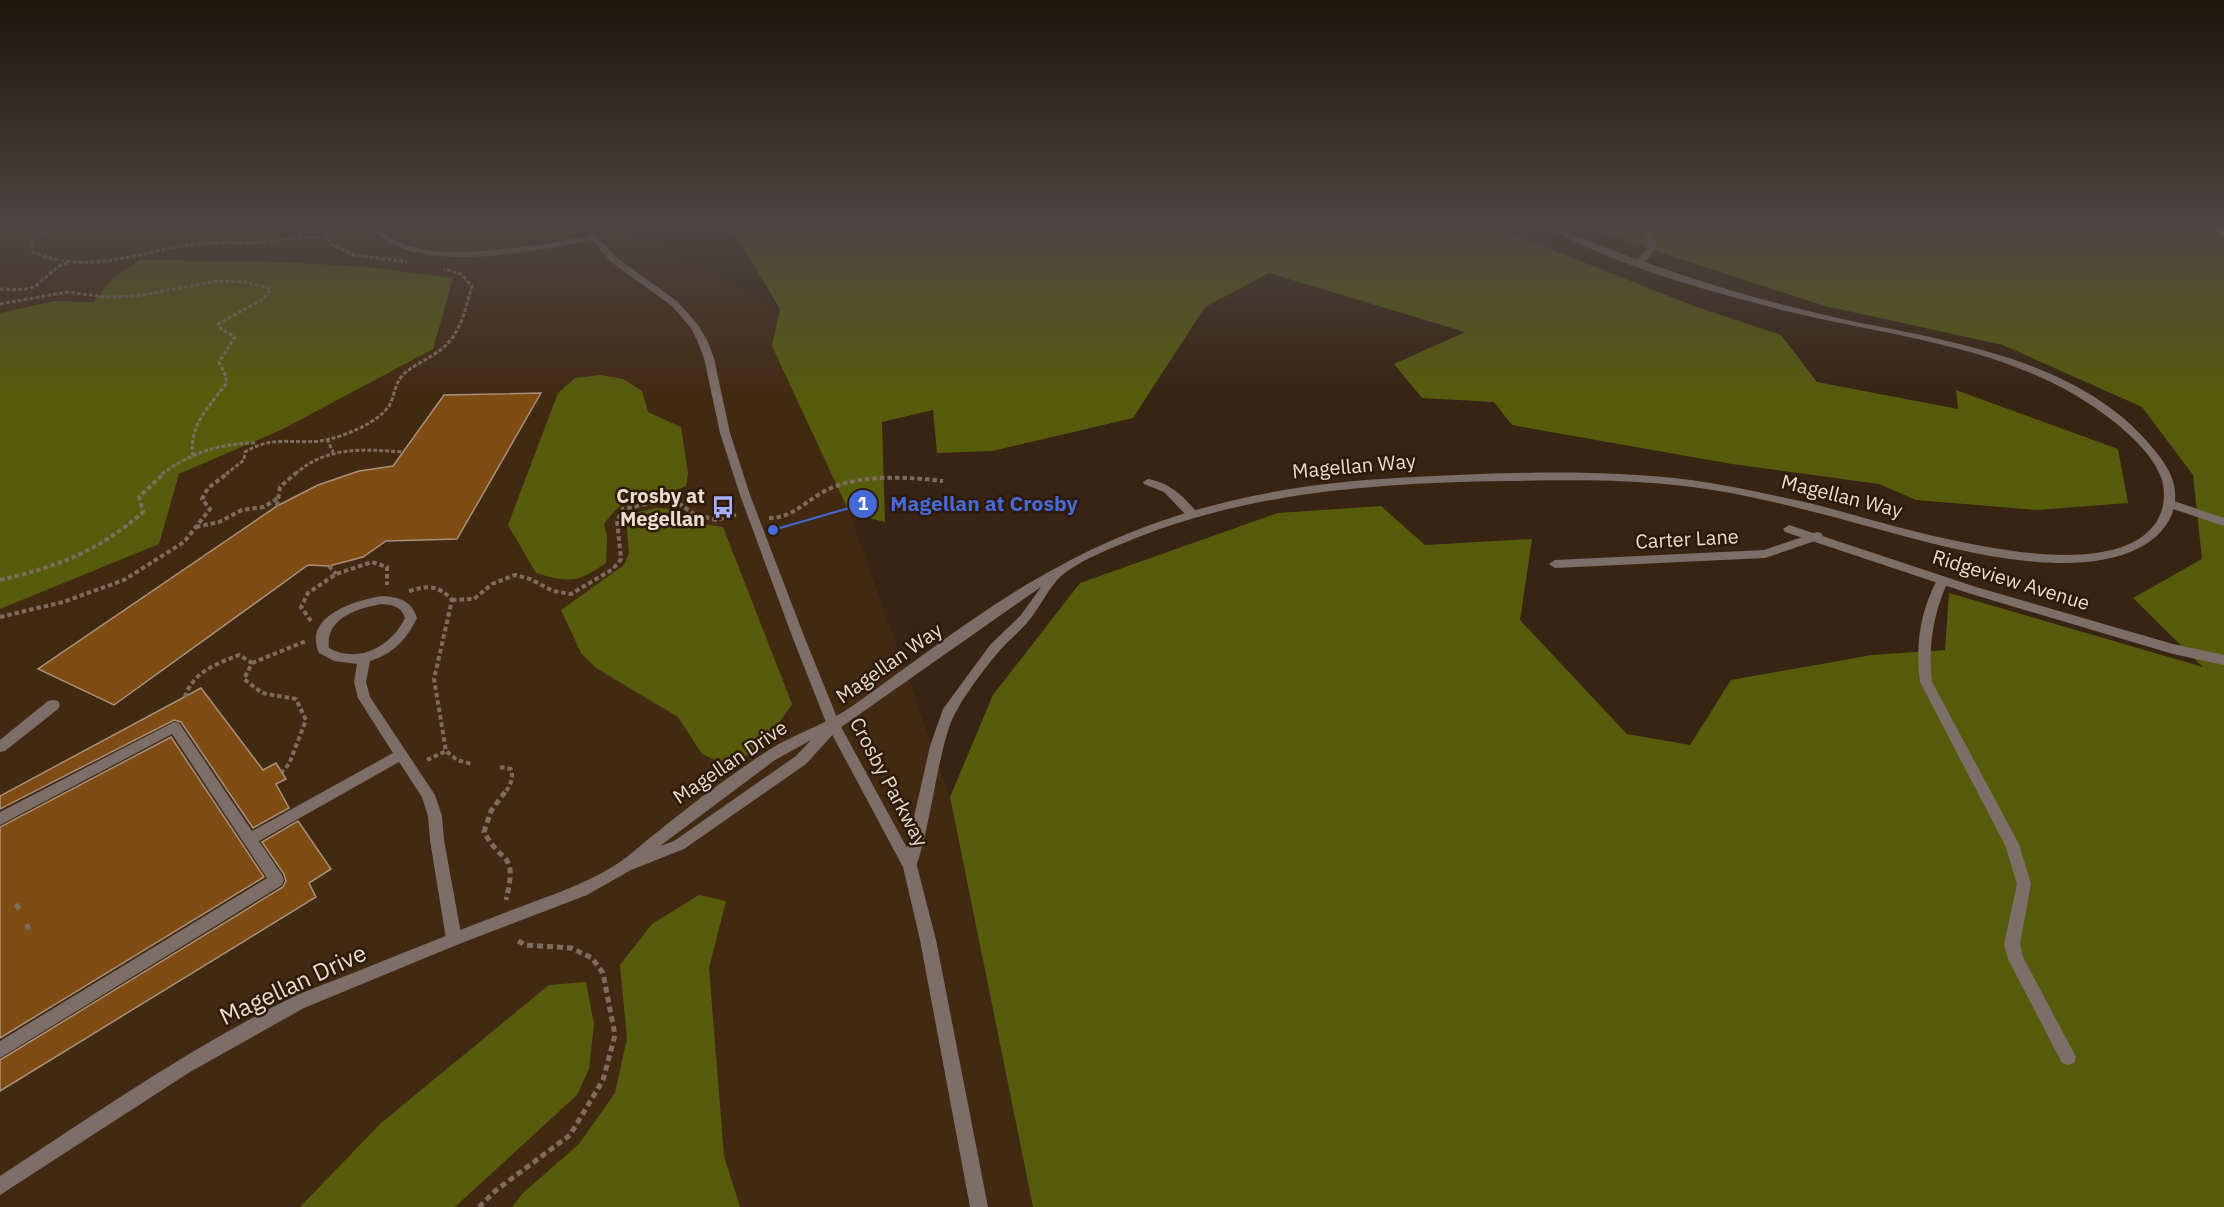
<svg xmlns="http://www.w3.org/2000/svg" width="2224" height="1207" viewBox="0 0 2224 1207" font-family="'IBM Plex Sans',sans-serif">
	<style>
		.built { fill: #422a12 }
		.forest { fill: #575c0d }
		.building { fill: #7f4c14; stroke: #a9917c; stroke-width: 1.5 }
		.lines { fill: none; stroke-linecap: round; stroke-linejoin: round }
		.path-far2 { stroke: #7e6d5e; stroke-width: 3; stroke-dasharray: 4 2; stroke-linecap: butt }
		.path-far1 { stroke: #7e6d5e; stroke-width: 4; stroke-dasharray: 4.5 3; stroke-linecap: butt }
		.path { stroke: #7e6d5e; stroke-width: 5; stroke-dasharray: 6 4; stroke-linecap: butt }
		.service { fill: #7c6e69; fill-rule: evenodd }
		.minor { fill: #7c6e69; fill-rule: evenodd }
		.tertiary { fill: #7c6e69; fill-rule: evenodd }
		.motorway { fill: #f1d0c3; fill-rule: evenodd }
		.labels { text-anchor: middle; stroke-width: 5; stroke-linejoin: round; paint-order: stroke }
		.street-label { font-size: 20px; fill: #e9dcd1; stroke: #2d1a08 }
		.poi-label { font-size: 20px; font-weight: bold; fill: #e9dcd1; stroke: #2d1a08; text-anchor: end }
		.near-street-label { font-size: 24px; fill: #e9dcd1; stroke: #2d1a08 }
		.leader { fill: none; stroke: #466ad7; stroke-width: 2 }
		.callout-dot { fill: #466ad7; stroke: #2d1a08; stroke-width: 2 }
		.mark-label { font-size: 18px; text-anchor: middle; font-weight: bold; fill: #fff }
		.callout-label { font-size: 21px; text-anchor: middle; font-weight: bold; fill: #466ad7; stroke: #2d1a08; stroke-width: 5; stroke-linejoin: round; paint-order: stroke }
	</style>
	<rect width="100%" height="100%" fill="#372412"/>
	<polygon class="built" points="0,227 618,227 780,309 772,346 850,514 950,797 1033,1207 0,1207 0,609 159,544 179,474 281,430 113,278 95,302 54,301 0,313"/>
	<g class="forest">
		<polygon points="731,227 1495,227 1694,306 1781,335 1817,382 1958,409 1956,390 2118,449 2128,503 2037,510 1916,500 1879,484 1732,464 1512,425 1494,402 1422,398 1394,364 1465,332 1269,273 1205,307 1133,418 992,451 937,453 933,410 882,422 885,522 850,514 772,346 780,309"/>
		<polygon points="1590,227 2224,227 2224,1207 1033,1207 950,797 993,695 1080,583 1278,513 1381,506 1425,545 1532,539 1520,620 1627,734 1690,745 1731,680 1872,655 1945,650 1949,593 2203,667 2133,598 2202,559 2193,475 2142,407 2003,345 1825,306 1665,254"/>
		<polygon points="140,260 281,262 369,267 453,278 433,349 281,430 179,474 159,544 0,609 0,313 54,301 94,302 113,278"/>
		<path d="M600 375 623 379 642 391 648 412 681 427 688 473 686 486C650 504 632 484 604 524L607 537 606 563C577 583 569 583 536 573L508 525 558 393 575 378Z"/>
		<polygon points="656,508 671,509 702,524 723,527 792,704 776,727 754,752 726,765 702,754 678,717 596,668 581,653 561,610 624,565 629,553 626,518 634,513"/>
		<polygon points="699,895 726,901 709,968 724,1156 740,1207 512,1207 523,1193 579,1144 615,1093 627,1038 620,965 652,924"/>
		<polygon points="586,982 594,1024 589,1069 577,1095 455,1207 300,1207 381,1123 549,985"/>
	</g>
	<g class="building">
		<polygon points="541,393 457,539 386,541 363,557 329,566 308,565 114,705 38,669 277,506 318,485 359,471 393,466 444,395"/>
		<polygon points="201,688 263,770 276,763 286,779 276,784 289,808 253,828 181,722 174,720 0,809 0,796"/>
		<polygon points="171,737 264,877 0,1038 0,827"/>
		<polygon points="298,821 331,869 309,883 316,897 0,1091 0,1060 283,887 286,881 284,874 262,842"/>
	</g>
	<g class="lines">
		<g class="path-far2">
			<path d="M53 227 31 241 33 252C90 276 140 251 196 244 219 241 242 244 265 242 290 239 303 234 329 239"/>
			<polyline points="324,227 330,244 354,255 407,262"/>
			<path d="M0 289C11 289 29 292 38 284 51 274 53 267 70 262"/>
			<path d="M0 304 67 292 107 297 137 296 218 281 246 282 271 289 263 299 218 324 222 330 235 337 219 362 226 377V384C210 405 188 427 193 455"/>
			<polyline points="327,439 333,452"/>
			<path d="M162 474C190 453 221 443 256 443"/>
			<path d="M226 474 244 460 245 452C275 433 299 447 330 439 349 434 378 422 389 406 395 396 394 385 402 376 411 366 425 361 436 353 460 338 465 311 472 286L461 274 444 269"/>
			<path d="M295 474C327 446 363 449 403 452"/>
		</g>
		<g class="path-far1">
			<polyline points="277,506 280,487 296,473"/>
			<path d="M769 518C795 518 809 497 831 488 866 474 907 477 943 481"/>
			<polyline points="196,527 219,522 242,510 264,507 278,498"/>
			<polyline points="329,566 336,574"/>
			<path d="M0 580C57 567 99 551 143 512L139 497 164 473"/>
			<path d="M409 591C428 585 438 585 452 600L434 679 446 751 457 760 472 764"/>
			<polyline points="452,600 474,599 492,584 515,575 530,579 553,591 571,594 613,569 621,559 617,521 623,509 666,500 681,505 694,514 716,520 736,515"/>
			<polyline points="0,617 63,602 124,580 184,542 210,509 202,499 208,488 228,473"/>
			<polyline points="311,621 301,607 308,593 336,574 372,562 387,567 387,585"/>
			<polyline points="252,663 306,641"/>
			<path d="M185 697C193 672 216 664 239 655L252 663 244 679 262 693 296 699 306 720 289 764 282 772"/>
			<polyline points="427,760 446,751"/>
			<path d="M500 767 511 769C514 779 510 786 504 794"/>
		</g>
		<g class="path">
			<path d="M505 792 491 811 484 832C503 867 518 850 506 900"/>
			<polyline points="16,904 21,912"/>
			<polyline points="27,924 29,931"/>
			<polyline points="479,1207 495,1191 570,1135 603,1080 615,1035 603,973 592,958 571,948 525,945 517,940"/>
		</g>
		<g class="service">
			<path d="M1636 227C1649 227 1651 232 1656 243L1652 254 1639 266 1635 263 1645 251 1648 243 1643 232Z"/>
			<path d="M1148 479C1170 483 1182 495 1196 511L1198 514 1196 517H1188L1164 492 1144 484 1143 482Z"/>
			<polygon points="1817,532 1821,533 1823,536 1821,539 1765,558 1555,568 1549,564 1555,560 1764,550"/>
			<path d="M1942 577 1948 581C1933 615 1928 645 1932 682L2019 844 2031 884 2020 944 2023 957 2076 1057 2074 1063 2068 1065 2062 1063 2008 959 2004 944 2017 884 2005 845 1920 682C1915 646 1920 611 1938 578Z"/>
			<path d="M382 596C399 597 412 601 417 618 407 639 393 654 370 661L366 682 370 697 435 795 442 816 444 840 462 939 459 944 454 946 449 944 446 939 430 840 428 816 422 797 399 762 259 841 282 875 284 880 282 885 0 1058V1041L267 878 172 734 0 825V812L174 722 179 723 252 831 393 753 358 698 354 682 357 664 334 661 319 653C302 616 356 600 382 596ZM382 604C393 605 402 607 405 618 391 647 358 664 329 648 325 618 358 608 382 604Z"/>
			<polygon points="53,700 58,701 60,705 58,709 5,751 0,752 0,740 48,701"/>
		</g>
		<g class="minor">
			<path d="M370 227H379C383 231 388 236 393 239 433 265 542 245 589 236L581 227H589L617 258 678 302 698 325 707 340 714 358 730 433 750 495 804 636 840 725 917 866 936 940 988 1207H970L920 940 903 867 827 725 792 636 740 495 720 433 704 358 697 340 691 328 672 306 611 262 592 240C533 251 414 278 370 227Z"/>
			<polygon points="2171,500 2224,518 2224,526 2167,507 2165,504 2167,501"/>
			<polygon points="1789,525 1976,587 2173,644 2224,655 2224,665 2173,654 1968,593 1785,532 1783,529"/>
		</g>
		<path class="tertiary" d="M1545 227H1556C1614 252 1673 273 1733 291 1772 303 1812 312 1851 321 1950 341 2074 360 2145 439 2157 453 2170 467 2174 485 2180 513 2163 536 2139 548 2056 590 1901 533 1814 512 1771 501 1728 491 1684 486 1625 479 1565 480 1506 481 1380 483 1254 491 1136 538 1114 547 1085 558 1066 572 1050 583 1040 609 1026 624 1019 632 1010 639 1003 647 990 661 966 693 957 710 948 725 944 745 940 762 932 798 927 836 915 870L910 872 905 870 903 866 930 746 943 709 990 645 1021 615 1041 587 837 730 806 764 684 849 631 870 587 895 459 944 304 1008 190 1072 0 1195V1176C95 1114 189 1048 291 998 314 987 339 979 363 969 411 950 459 930 507 912 545 897 586 885 620 862 633 853 644 842 656 833 692 804 730 775 769 750 795 733 825 725 851 707 918 660 983 607 1056 568 1161 509 1278 484 1397 478 1494 473 1595 468 1691 480 1732 486 1773 495 1813 504 1886 522 2102 596 2155 524 2164 511 2166 495 2162 480 2154 456 2132 436 2113 421 2015 342 1880 337 1763 305 1690 286 1612 263 1545 227ZM811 740 796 756 674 841 660 846 775 760Z"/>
		<polygon class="motorway" points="2211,227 2224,227 2224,237"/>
	</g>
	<linearGradient id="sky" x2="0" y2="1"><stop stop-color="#1e140a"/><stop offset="0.57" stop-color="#4d4544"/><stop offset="1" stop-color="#4d4544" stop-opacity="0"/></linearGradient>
	<rect width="2224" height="396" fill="url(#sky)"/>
	<defs>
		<g id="bus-bare" transform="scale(1.8)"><path d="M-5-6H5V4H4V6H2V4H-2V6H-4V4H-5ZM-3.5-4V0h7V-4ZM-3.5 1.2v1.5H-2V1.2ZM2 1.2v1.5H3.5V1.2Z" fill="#a5b1fc" stroke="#2d1a08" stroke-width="2.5" paint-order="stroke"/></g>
	</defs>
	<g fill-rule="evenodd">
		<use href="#bus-bare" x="723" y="507"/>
	</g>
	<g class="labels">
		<g class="street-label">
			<text transform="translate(1354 466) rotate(-5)" y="7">Magellan Way</text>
			<text transform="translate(1842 496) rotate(14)" y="7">Magellan Way</text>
			<text transform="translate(1687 539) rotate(-3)" y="7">Carter Lane</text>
			<text transform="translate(2011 580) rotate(17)" y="7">Ridgeview Avenue</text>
			<text transform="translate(889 663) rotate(-35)" y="7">Magellan Way</text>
			<text transform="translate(730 762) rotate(-34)" y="7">Magellan Drive</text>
			<text transform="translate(889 782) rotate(62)" y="7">Crosby Parkway</text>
		</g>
		<g class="poi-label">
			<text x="705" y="503">Crosby at<tspan x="705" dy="23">Megellan</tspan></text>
		</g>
		<g class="near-street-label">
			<text transform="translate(293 985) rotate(-25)" y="8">Magellan Drive</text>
		</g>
	</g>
	<path class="leader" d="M773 530L863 504"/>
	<g class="callout-dot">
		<circle cx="773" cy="530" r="6"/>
		<circle cx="863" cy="504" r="15"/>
	</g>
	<g class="mark-label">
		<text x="863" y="510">1</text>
	</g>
	<g class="callout-label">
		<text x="984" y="511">Magellan at Crosby</text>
	</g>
</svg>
